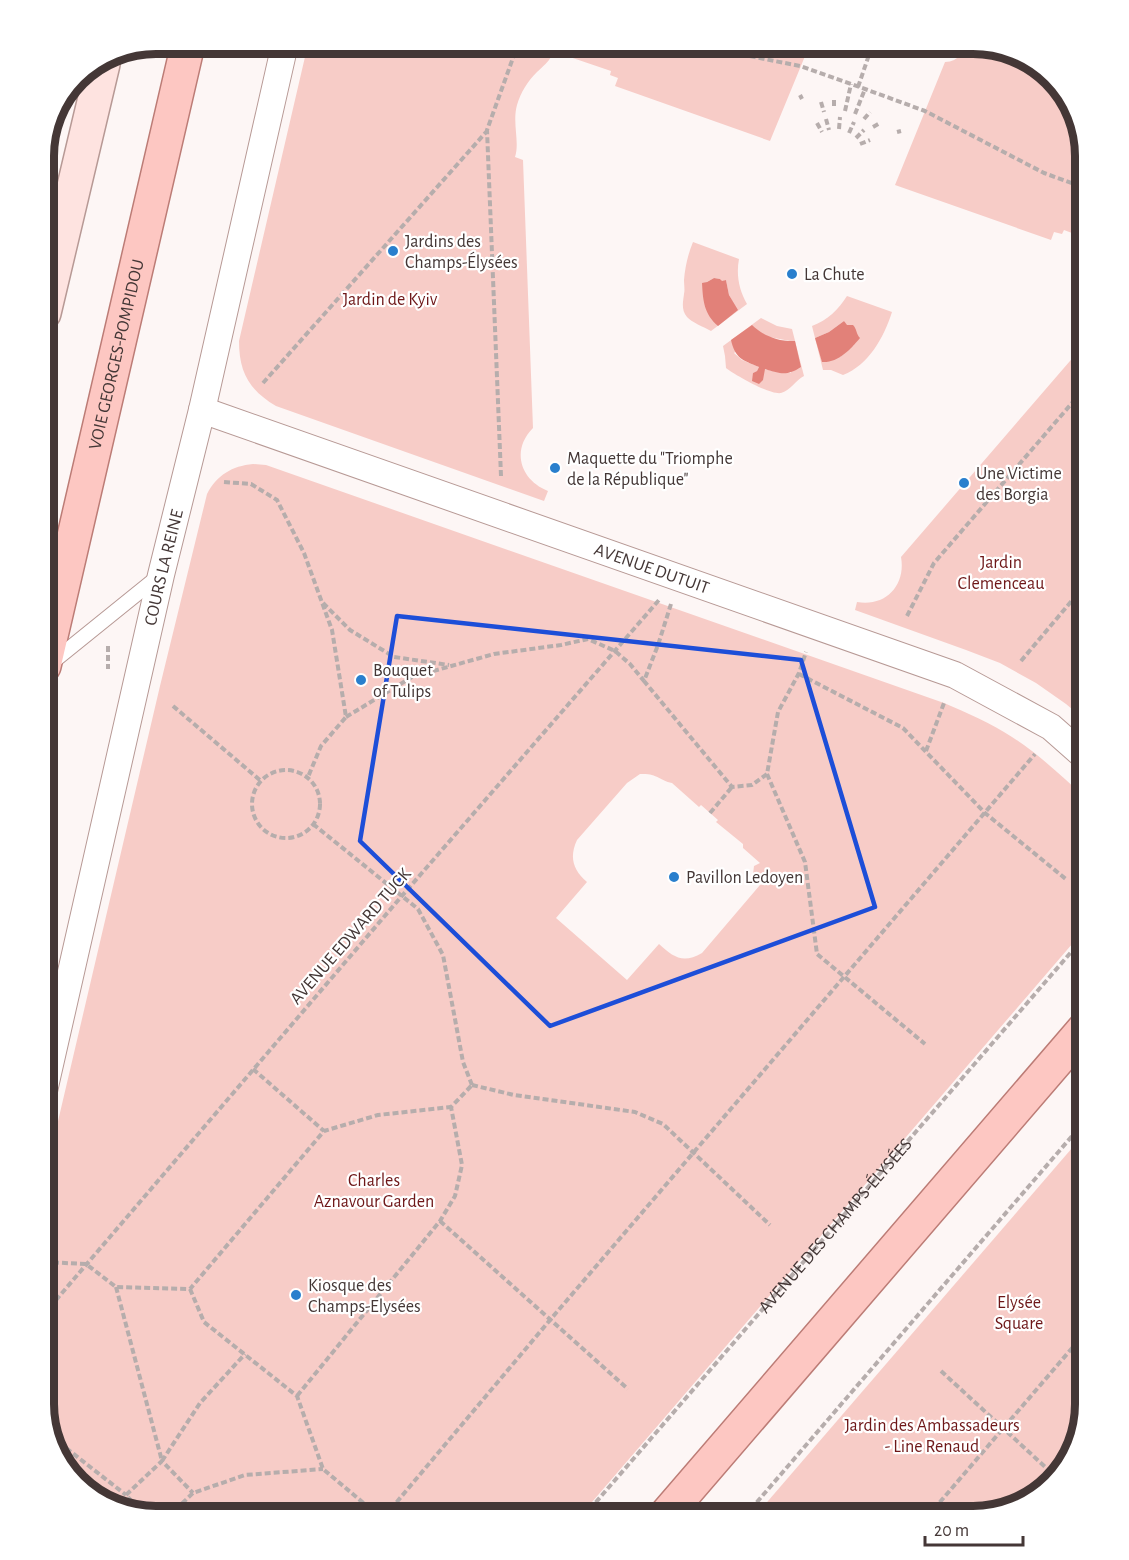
<svg xmlns="http://www.w3.org/2000/svg" width="1129" height="1560" viewBox="0 0 1129 1560" font-family="'Alegreya Sans',sans-serif">
	<style>
		.green { fill: #f7ccc7; fill-rule: evenodd }
		.water { fill: #e28179 }
		.lines { fill: none; stroke-linecap: round; stroke-linejoin: round }
		.lane-casing { stroke: #b79995; stroke-width: 16 }
		.street-casing { stroke: #b79995; stroke-width: 28 }
		.secondary-casing { stroke: #b79995; stroke-width: 36 }
		.primary-casing { stroke: #bc7c76; stroke-width: 36 }
		.path { stroke: #b6adac; stroke-width: 4; stroke-dasharray: 6 3; stroke-linecap: butt }
		.lane { stroke: #fff; stroke-width: 14 }
		.street { stroke: #fff; stroke-width: 26 }
		.secondary { stroke: #fee3e0; stroke-width: 33 }
		.primary { stroke: #fdc7c2; stroke-width: 33 }
		.marked { fill: none; stroke: #1d4ed8; stroke-width: 4.5; stroke-linejoin: round }
		.poi-dot { fill: #297fcd; stroke: #fff; stroke-width: 2 }
		.labels { text-anchor: middle; stroke-width: 4.5; stroke-linejoin: round; paint-order: stroke }
		.poi-label { font-size: 18px; fill: #443736; stroke: #fff; text-anchor: start }
		.park-label { font-size: 18px; fill: #6e1718; stroke: #fff }
		.street-label { font-size: 18px; fill: #443736; stroke: #fff }
		.rim { fill: none; stroke: #443736; stroke-width: 8 }
	</style>
	<rect width="100%" height="100%" fill="#fdf6f5"/>
	<g class="green">
		<path d="M308 44H810L770 141 615 86 618 78 610 75 611 71 561 54 560 57 552 55C548 63 543 66 537 72 527 82 521 92 517 105 512 123 520 142 515 157L523 160 533 428C511 450 520 480 548 491L544 501 276 406C249 390 239 372 239 341Z"/>
		<path d="M976 44H980L1029 59 1070 100 1085 156V238L1064 230 1062 234 1054 232 1051 240 895 185 945 62C959 62 964 49 976 44Z"/>
		<path d="M693 242 739 259C736 275 739 290 747 304L711 331C704 327 691 322 687 317 681 310 683 302 684 294 685 290 684 284 684 280 685 267 688 254 693 242ZM714 278 720 279 722 282 726 280 729 295 737 311 705 283Z"/>
		<path d="M847 296 892 312C884 337 869 365 843 375L831 370H823L812 326C828 320 838 310 847 296ZM844 321 854 345 840 357 815 338 829 332Z"/>
		<path d="M761 318 777 326 792 329 804 376C796 380 790 391 781 393 770 395 735 375 726 368L725 356 723 346ZM757 331 769 337 790 341 791 373H782L764 369 763 373H753L757 371 759 367 742 360 734 353Z"/>
		<path d="M1076 354 1084 357 1085 354V720L1066 704 1036 683 1000 663 966 650 855 610 857 602C886 607 906 585 901 557Z"/>
		<path d="M253 464 266 465 944 703C967 713 991 723 1012 737 1039 754 1062 777 1085 797V929L580 1516H149L100 1501 59 1460 44 1404V1181L160 686 207 494C217 475 232 466 253 464ZM640 774C657 773 659 780 672 783L699 807 701 805 718 820 716 822 743 844V848L760 863 754 866 753 874 757 876 765 875 767 880 764 884 760 885 702 953C683 964 673 957 659 944L627 980 556 918 587 882C573 870 569 857 577 840L627 783Z"/>
		<polygon points="1085,1133 1085,1404 1070,1460 1029,1501 973,1516 755,1516"/>
	</g>
	<g class="water">
		<path d="M714 278 720 279 722 281 726 280 729 295 738 310 718 326C704 314 703 301 702 283L707 282Z"/>
		<path d="M844 321 847 325H853C857 329 856 334 860 338 850 350 838 363 822 362L815 338 829 332Z"/>
		<path d="M752 325C763 336 780 342 795 341L801 367C787 376 781 374 765 369L763 380 759 384 752 381 753 373 757 371 759 367C742 360 735 358 731 340Z"/>
	</g>
	<g class="lines">
		<g class="lane-casing">
			<polyline id="lane" points="50,664 159,576"/>
		</g>
		<g class="street-casing">
			<g id="street">
				<path id="s2" d="M202 410 955 675 1051 727 1085 757"/>
				<path id="s3" d="M44 1091 161 575 202 410 285 44"/>
			</g>
		</g>
		<g class="secondary-casing">
			<polyline id="secondary" points="44,313 103,64"/>
		</g>
		<g class="primary-casing">
			<g id="primary">
				<path id="s4" d="M44 666 188 44"/>
				<polyline points="665,1516 1085,1028"/>
			</g>
		</g>
		<g class="path">
			<polyline points="688,44 800,66 865,89 925,111 1044,173 1085,188"/>
			<polyline points="858,87 870,52"/>
			<polyline points="800,95 802,99"/>
			<polyline points="834,100 834,109"/>
			<polyline points="821,102 824,112"/>
			<polyline points="845,111 851,84"/>
			<polyline points="855,114 865,89"/>
			<polyline points="826,119 829,130"/>
			<polyline points="864,119 870,112"/>
			<polyline points="817,123 822,132"/>
			<polyline points="873,127 880,123"/>
			<polyline points="839,129 840,117"/>
			<polyline points="897,132 901,131"/>
			<polyline points="849,133 854,122"/>
			<polyline points="856,138 864,130"/>
			<polyline points="860,144 870,140"/>
			<polyline points="263,383 487,131"/>
			<polyline points="1073,402 1085,413"/>
			<polyline points="501,476 487,130 518,44"/>
			<polyline points="224,482 251,484 277,500 304,553 332,630 346,717 321,746 308,777"/>
			<polyline points="323,603 350,630 394,657 449,665"/>
			<polyline points="671,604 658,645 644,681 732,787 752,785 767,774 778,712 799,673 806,652"/>
			<polyline points="907,616 934,563 1085,388"/>
			<polyline points="108,646 108,669"/>
			<polyline points="1021,661 1085,585"/>
			<polyline points="799,674 903,728 985,813 1067,880"/>
			<polyline points="173,706 261,781"/>
			<polyline points="346,717 412,677 494,654 561,645 588,639 615,651 630,664 644,681"/>
			<polyline points="926,751 944,703"/>
			<circle cx="286" cy="804" r="34"/>
			<polyline points="767,774 805,862 817,954 925,1044"/>
			<polyline points="710,813 732,787"/>
			<polyline points="313,824 418,909 443,955 463,1062 472,1085"/>
			<polyline points="253,1069 324,1131"/>
			<polyline points="472,1085 514,1095 635,1112 663,1124 770,1225"/>
			<polyline points="440,1221 628,1389"/>
			<polyline points="44,1262 86,1264 116,1287 190,1289 324,1131 378,1115 451,1107"/>
			<polyline points="116,1287 162,1461"/>
			<polyline points="190,1289 204,1322 297,1396 323,1469 379,1516"/>
			<polyline points="44,1314 401,897 659,600"/>
			<polyline points="941,1371 1055,1476"/>
			<polyline points="297,1396 440,1221 455,1196 462,1165 451,1107 472,1085"/>
			<polyline points="52,1437 126,1495"/>
			<polyline points="162,1461 200,1403 245,1354"/>
			<polyline points="144,1515 126,1495 162,1461 193,1493"/>
			<polyline points="169,1516 193,1493 245,1475 323,1469"/>
			<polyline points="385,1516 550,1320 1035,754"/>
			<path id="s1" d="M584 1516 1085 936"/>
			<polyline points="745,1516 1085,1121"/>
			<polyline points="928,1516 1085,1333"/>
		</g>
		<use href="#lane" class="lane"/>
		<use href="#street" class="street"/>
		<use href="#secondary" class="secondary"/>
		<use href="#primary" class="primary"/>
	</g>
	<path class="marked" d="M397 616 801 660 875 907 550 1026 360 841Z"/>
	<g class="poi-dot">
		<circle cx="393" cy="251" r="6"/>
		<circle cx="792" cy="274" r="6"/>
		<circle cx="555" cy="468" r="6"/>
		<circle cx="964" cy="483" r="6"/>
		<circle cx="361" cy="680" r="6"/>
		<circle cx="674" cy="877" r="6"/>
		<circle cx="296" cy="1295" r="6"/>
	</g>
	<g class="labels">
		<g class="poi-label">
			<text x="405" y="247">Jardins des<tspan x="405" dy="21">Champs-Élysées</tspan></text>
			<text x="804" y="280">La Chute</text>
			<text x="567" y="464">Maquette du "Triomphe<tspan x="567" dy="21">de la République"</tspan></text>
			<text x="976" y="479">Une Victime<tspan x="976" dy="21">des Borgia</tspan></text>
			<text x="373" y="676">Bouquet<tspan x="373" dy="21">of Tulips</tspan></text>
			<text x="686" y="883">Pavillon Ledoyen</text>
			<text x="308" y="1291">Kiosque des<tspan x="308" dy="21">Champs-Elysées</tspan></text>
		</g>
		<g class="park-label">
			<text x="390" y="305">Jardin de Kyiv</text>
			<text x="1001" y="568">Jardin<tspan x="1001" dy="21">Clemenceau</tspan></text>
			<text x="374" y="1186">Charles<tspan x="374" dy="21">Aznavour Garden</tspan></text>
			<text x="1019" y="1308">Elysée<tspan x="1019" dy="21">Square</tspan></text>
			<text x="932" y="1431">Jardin des Ambassadeurs<tspan x="932" dy="21">- Line Renaud</tspan></text>
		</g>
		<g class="street-label">
			<text dy="6" stroke="none"><textPath href="#s4" startOffset="320">VOIE GEORGES-POMPIDOU</textPath></text>
			<text dy="6" stroke="none"><textPath href="#s3" startOffset="537">COURS LA REINE</textPath></text>
			<text dy="6" stroke="none"><textPath href="#s2" startOffset="477">AVENUE DUTUIT</textPath></text>
			<text transform="translate(350 936) rotate(-49)" y="6">AVENUE EDWARD TUCK</text>
			<text dy="6" stroke="none"><textPath href="#s1" startOffset="384">AVENUE DES CHAMPS-ÉLYSÉES</textPath></text>
		</g>
	</g>
	<path d="M0 0H1129V1560H0ZM156 54H973A102 102 0 0 1 1075 156V1404A102 102 0 0 1 973 1506H156A102 102 0 0 1 54 1404V156A102 102 0 0 1 156 54Z" fill="#fff" fill-rule="evenodd"/>
	<path class="rim" d="M156 54H973A102 102 0 0 1 1075 156V1404A102 102 0 0 1 973 1506H156A102 102 0 0 1 54 1404V156A102 102 0 0 1 156 54Z"/>
	<path d="M925 1536v9h98v-9" fill="none" stroke="#443736" stroke-width="3"/>
	<text x="934" y="1536" font-size="18" fill="#443736" stroke="#ffffff" stroke-width="4.5" paint-order="stroke">20 m</text>
</svg>
